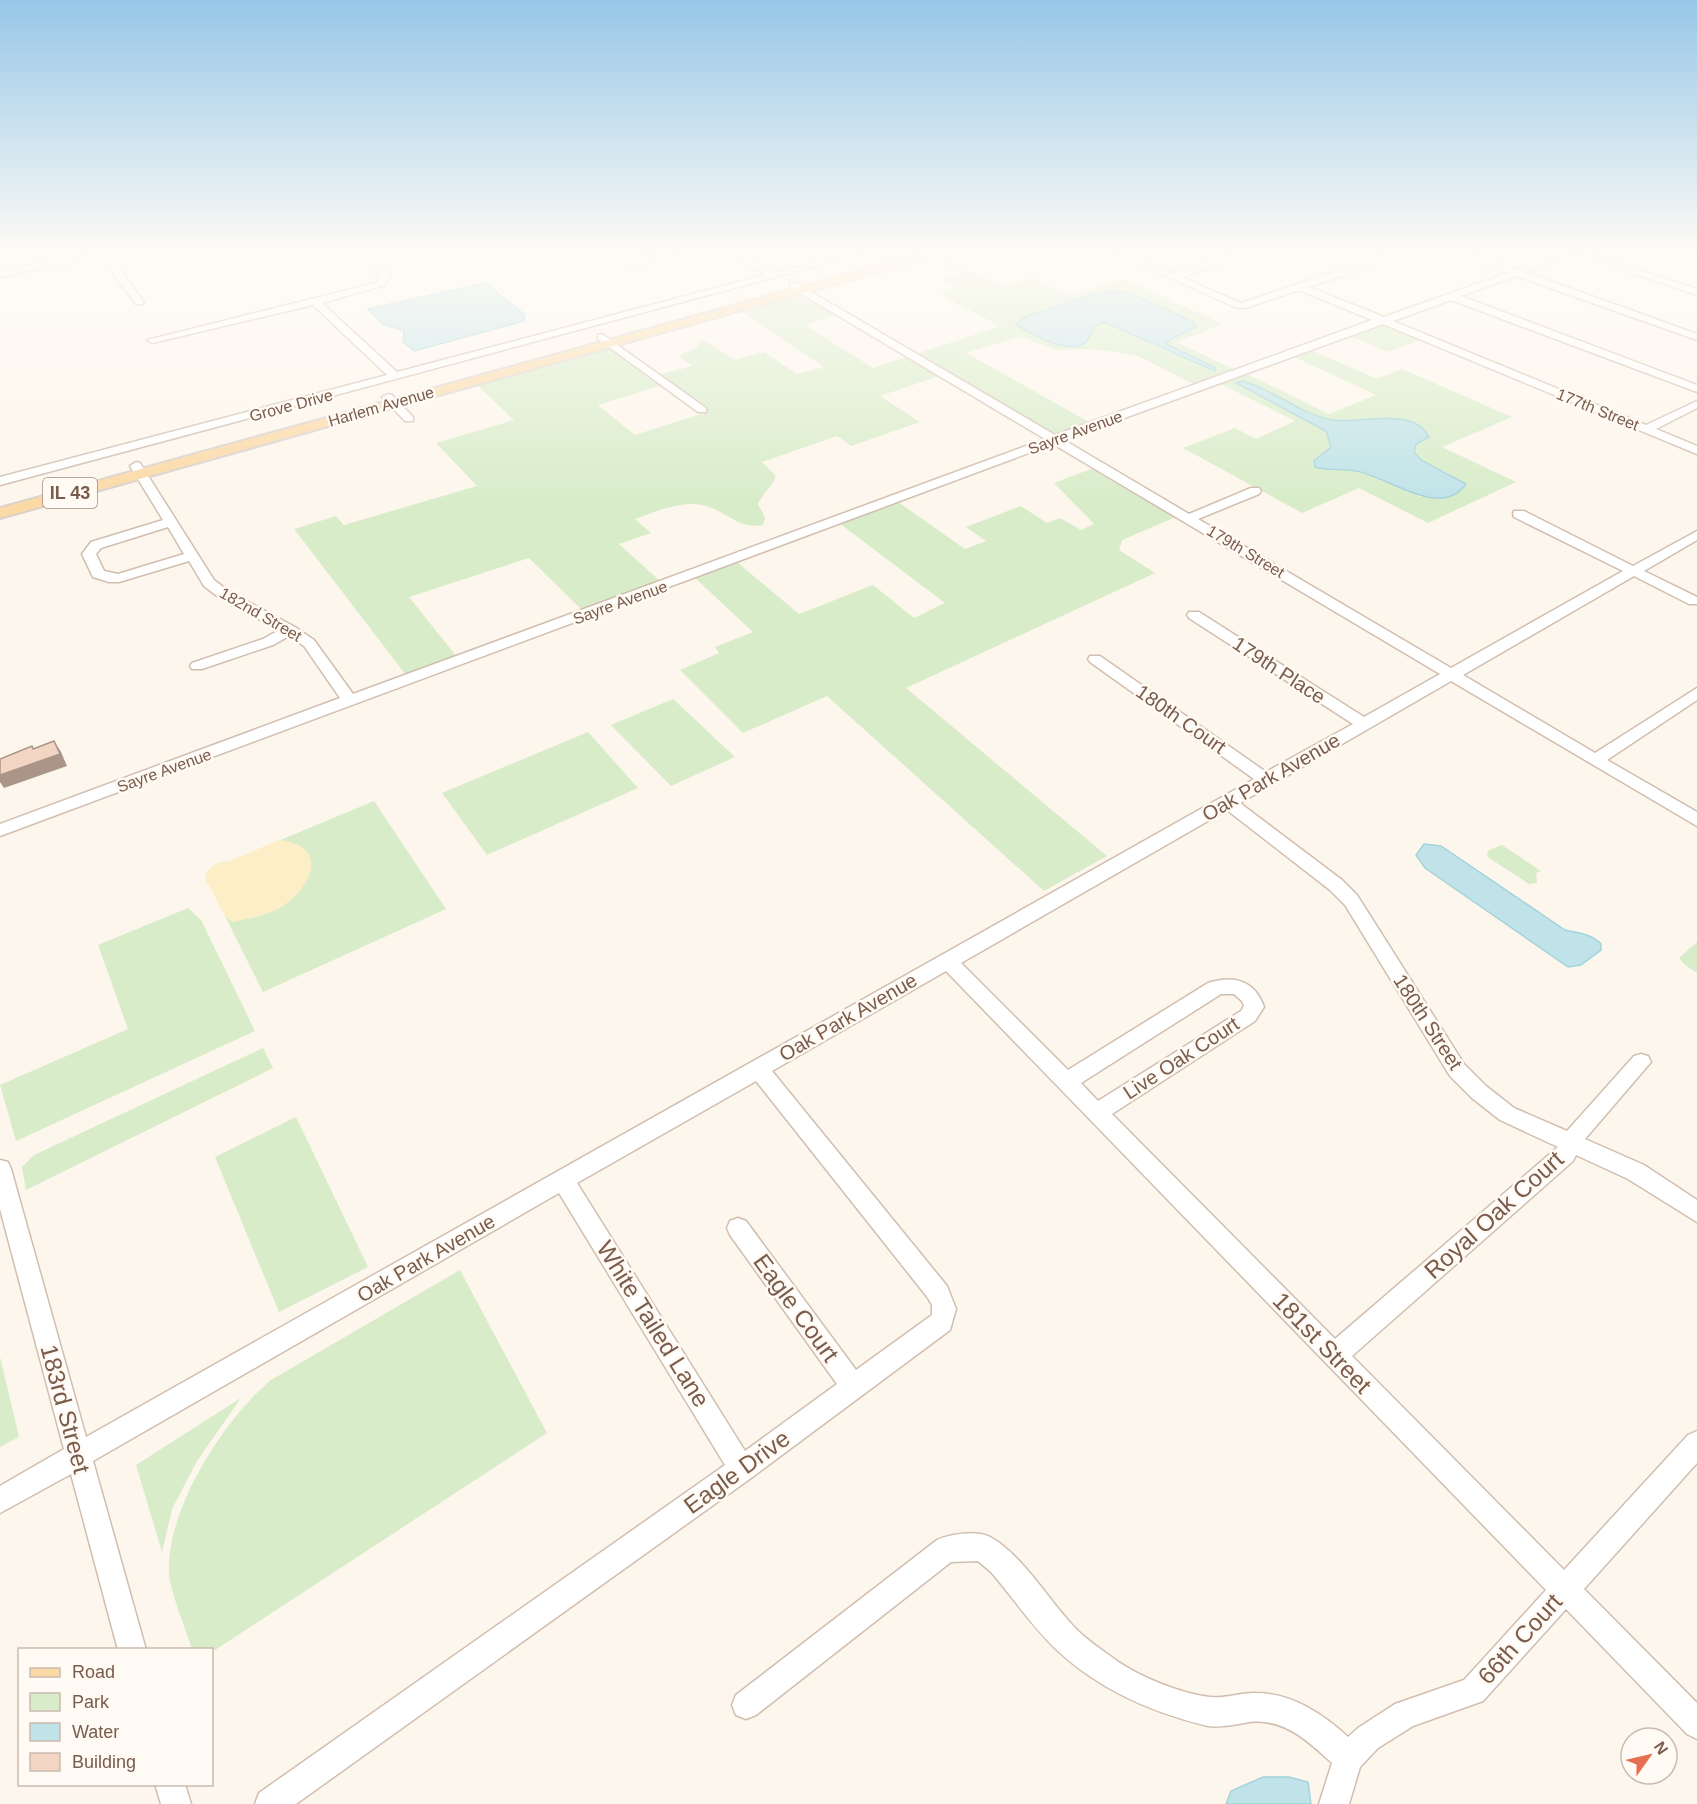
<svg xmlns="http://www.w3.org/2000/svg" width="1697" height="1804" viewBox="0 0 1697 1804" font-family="Helvetica,sans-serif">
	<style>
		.green { fill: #d8ecc9; fill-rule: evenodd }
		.sand { fill: #fcefc7 }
		.water { fill: #bfe3e8; stroke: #a5d3da; stroke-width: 1.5 }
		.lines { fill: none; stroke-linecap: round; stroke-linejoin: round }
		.minor-casing { stroke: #d1beb0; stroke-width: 3 }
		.major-casing { stroke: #dad1cd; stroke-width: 4 }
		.minor { fill: #fff; fill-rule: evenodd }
		.major { fill: #fbd9a5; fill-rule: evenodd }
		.shaded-wall { fill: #aa9588 }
		.building { fill: #f3d5c3; stroke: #aa9588; stroke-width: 1.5 }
		.labels { text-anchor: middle; stroke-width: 5; stroke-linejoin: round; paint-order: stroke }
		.far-street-label { font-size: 16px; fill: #7a5c4d; stroke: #fffaf3 }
		.shield { fill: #fffaf3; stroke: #a28b7f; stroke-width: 1.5 }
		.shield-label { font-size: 18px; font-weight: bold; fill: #7a5c4d }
		.street-label { font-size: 20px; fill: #7a5c4d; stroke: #fffaf3 }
		.near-street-label { font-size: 24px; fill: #7a5c4d; stroke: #fffaf3 }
	</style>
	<rect width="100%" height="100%" fill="#fdf6ec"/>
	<g class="green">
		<path d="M948 259 1003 286 1033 278 1071 296 1123 279 1223 324 1177 342 1235 370 1195 385 1136 355 1090 349 1056 350 1021 336 966 353 1091 423 1055 436 917 354 1000 326 939 294 957 288 941 279 959 274 936 262ZM1076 301 1189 332 1170 339 1166 344 1212 366 1162 349 1104 322 1094 326 1083 344 1065 346 1029 333 1021 318Z"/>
		<path d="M798 293 837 315 805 325 873 368 908 356 942 375 880 396 920 422 851 446 837 436 762 462 776 476C772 487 763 493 758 504L765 518 763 525C741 529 731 516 712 508 687 497 658 511 635 519L651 533 619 544 661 582 583 611 529 558 409 597 457 657 406 675 294 529 336 516 344 525 477 486 436 443 514 420 474 382 606 346 659 386 598 405 635 435 707 412 658 375 692 366 679 356 697 347 699 341 704 340 735 360 764 352 797 374 824 367 738 309Z"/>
		<polygon points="1382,323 1422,339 1388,352 1348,335"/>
		<path d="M1309 349 1377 379 1402 369 1512 417 1442 447 1516 482 1428 523 1359 488 1302 513 1183 448 1235 428 1256 439 1295 421 1217 382 1243 372 1329 414 1376 395 1290 355ZM1237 383 1316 415 1334 420 1399 419 1416 444 1414 452 1421 460 1448 473 1421 497C1401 487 1381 477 1359 471 1338 466 1334 477 1314 461L1331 447 1326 431Z"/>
		<polygon points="1096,467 1178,516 1122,540 1119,550 1155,573 906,688 1107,856 1044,891 827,696 743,733 680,670 719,653 715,647 753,632 695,578 737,562 799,614 873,585 914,618 945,603 839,523 898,502 965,549 986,541 966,527 1021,506 1047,523 1060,518 1081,530 1094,524 1054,483"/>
		<polygon points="673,699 735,757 671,786 611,725"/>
		<polygon points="588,732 638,788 487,855 442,793"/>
		<polygon points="374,801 446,909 263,992 210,886 205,881 207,871 218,863 230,861"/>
		<polygon points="1502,845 1541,871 1536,873 1537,883 1529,884 1489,858 1487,854 1489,850"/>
		<polygon points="188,908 201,920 255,1031 16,1141 0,1085 128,1029 98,945"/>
		<polygon points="1697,942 1697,973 1684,964 1679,958"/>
		<polygon points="263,1048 273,1068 26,1190 22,1167 34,1155"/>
		<polygon points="296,1117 368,1267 279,1312 215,1157"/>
		<path d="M460 1270 547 1433 212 1652V1650L192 1649C186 1630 171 1593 169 1575 165 1511 224 1419 271 1380Z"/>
		<polygon points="0,1357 19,1437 0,1447"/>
		<polygon points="241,1398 197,1461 172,1509 162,1552 136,1465"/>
	</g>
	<path class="sand" d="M279 840C333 846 310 891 278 909 264 916 247 919 233 922 218 914 217 893 205 881L207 871 218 863 230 861Z"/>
	<g class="water">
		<polygon points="485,283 525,315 524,321 414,351 403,342 404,331 383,324 368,309"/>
		<path d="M1111 291 1127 292 1190 320 1196 326C1187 334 1173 335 1166 344L1212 366 1216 369 1215 371 1104 322 1094 326C1091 332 1090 339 1085 343 1068 355 1031 334 1016 325L1021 318 1097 293Z"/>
		<path d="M1243 381C1275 390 1301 415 1333 420 1360 424 1414 406 1429 437L1416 444 1414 452 1421 460 1466 484C1440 520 1390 477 1356 471 1342 468 1329 471 1315 467L1314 461 1331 447 1326 431 1236 383Z"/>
		<path d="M1424 844 1441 846 1565 930C1578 933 1592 934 1601 944V950L1581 965 1568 967 1425 868 1416 855Z"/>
		<polygon points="1263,1777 1289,1777 1308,1782 1311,1804 1226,1804 1231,1791"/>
	</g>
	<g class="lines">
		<g class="minor-casing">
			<g id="minor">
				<polygon points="95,253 111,253 109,255 144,302 142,304 136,304 101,257 0,277 0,271"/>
				<polygon points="354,253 363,253 388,274 390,276 385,285 322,303 397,372 765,275 730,253 740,253 774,273 851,253 865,253 0,485 0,477 387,375 313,305 152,343 147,340 376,283 380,277"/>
				<path d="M622 253H636L625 258C644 259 662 251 682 253L639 265 618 263 614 256Z"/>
				<path d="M1115 253H1126L1173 273 1239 253H1251L1250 255 1181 277 1241 303 1391 253H1403L1402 255 1309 287 1384 317 1507 273 1458 255 1457 253H1469L1516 269 1562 253H1586L1697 289V295L1574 253 1525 272 1697 334V340L1516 276 1461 296 1697 385V392L1451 300 1393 321 1646 425 1697 401V408L1656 429 1697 446V454L1383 324 1064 440 1189 514 1251 488H1259L1261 491 1259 494 1198 519 1451 668 1623 571 1514 517 1513 514 1514 511H1524L1633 566 1697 531V540L1644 571 1697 597V604H1689L1634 576 1463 675 1595 753 1697 688V700L1607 760 1697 812V826L1451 681 1240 803 1342 880 1357 895 1464 1064 1486 1086 1514 1108 1567 1131 1634 1056 1641 1054 1648 1056 1651 1062 1585 1139 1644 1165 1697 1200V1222L1628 1179 1576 1155 1573 1161 1352 1356 1564 1570 1688 1435 1697 1431V1463L1584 1589 1697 1703V1739L1687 1734 1566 1609 1483 1701 1413 1726 1378 1748 1360 1767 1349 1804H1319L1332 1763C1308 1741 1284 1718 1249 1722 1237 1724 1220 1728 1208 1726 1153 1713 1100 1690 1058 1651 1033 1628 1013 1597 990 1571L978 1561 951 1562 756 1715 746 1719 736 1715 732 1705 736 1695 937 1540C950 1534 976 1530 990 1537 1022 1554 1051 1604 1077 1630 1088 1641 1104 1651 1117 1661 1140 1677 1182 1694 1210 1697 1225 1699 1241 1692 1256 1693 1291 1693 1323 1714 1348 1737L1358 1728 1395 1704 1464 1680 1546 1590 946 971 772 1071 947 1286 956 1309 950 1330 751 1478 296 1804H255L259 1793 725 1465 559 1193 93 1461 146 1650H118L71 1474 0 1513V1486L64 1449 0 1209V1160L8 1162 11 1169 86 1437 1254 779 1090 662 1088 659 1090 656H1100L1266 772 1353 724 1189 618 1187 615 1189 612H1199L1364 717 1440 674 1053 444 0 836V824L340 698 304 646 289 636 273 645 202 669H192L190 666 192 663 263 639 279 630 221 599 204 586 189 561 119 582H109L93 577 82 554 91 542 163 520 130 466 136 462 140 463 214 580 231 593 295 627 314 640 353 694 1045 439 790 287V283H796L1055 435 1372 320 1299 290 1245 308H1237ZM168 527 184 554 118 574 104 571 96 554 101 548ZM1227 810 1330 890 1345 905 1450 1076 1472 1098 1500 1120 1558 1147 1335 1339 1112 1114 1255 1021 1264 1007C1255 980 1233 975 1208 983L1068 1070 961 963ZM1221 994H1234L1242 1001 1244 1006 1241 1011 1098 1101 1081 1083ZM756 1081 928 1298 932 1305V1315L856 1370 746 1221 738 1218 730 1221 727 1228 730 1235 837 1384 745 1451 577 1183Z"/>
				<polygon points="602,334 706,408 706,412 698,412 598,339 598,335"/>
				<polygon points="388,394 392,395 413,417 413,421 405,421 384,399 382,397"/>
				<polygon points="155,1784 185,1784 191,1804 161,1804"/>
			</g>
		</g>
		<g class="major-casing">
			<polygon id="major" points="924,253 941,253 939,255 0,518 0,508"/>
		</g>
		<use href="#minor" class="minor"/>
		<use href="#major" class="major"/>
	</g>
	<polygon class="shaded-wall" points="54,741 61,752 67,766 4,788 0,782 0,775"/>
	<polygon class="building" points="54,741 60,754 0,775 0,759 32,746 33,749"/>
	<linearGradient id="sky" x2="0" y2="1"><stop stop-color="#97c7e8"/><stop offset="0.5" stop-color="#fefbf6"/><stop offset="1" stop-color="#fefbf6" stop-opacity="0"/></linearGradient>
	<rect width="1697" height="505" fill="url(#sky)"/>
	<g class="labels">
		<g class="far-street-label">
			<text transform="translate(291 405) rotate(-15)" y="6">Grove Drive</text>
			<text transform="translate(381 406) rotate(-16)" y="6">Harlem Avenue</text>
			<text transform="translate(1598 409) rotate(22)" y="6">177th Street</text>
			<text transform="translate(1075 432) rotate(-20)" y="6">Sayre Avenue</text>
			<text transform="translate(1246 551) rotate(31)" y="6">179th Street</text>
			<text transform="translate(620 602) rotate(-20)" y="6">Sayre Avenue</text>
			<text transform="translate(261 614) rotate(30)" y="6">182nd Street</text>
			<text transform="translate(164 770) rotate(-20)" y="6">Sayre Avenue</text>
		</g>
		<rect class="shield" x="43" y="478" width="54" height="30" rx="4.5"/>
		<g class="shield-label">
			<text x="70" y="499">IL 43</text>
		</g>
		<g class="street-label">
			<text transform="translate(1279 670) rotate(33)" y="7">179th Place</text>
			<text transform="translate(1181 719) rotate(35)" y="7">180th Court</text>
			<text transform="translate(1271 777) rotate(-30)" y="7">Oak Park Avenue</text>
			<text transform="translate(848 1017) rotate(-30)" y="7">Oak Park Avenue</text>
			<text transform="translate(1428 1022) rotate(57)" y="7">180th Street</text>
			<text transform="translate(1181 1058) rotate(-33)" y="7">Live Oak Court</text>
			<text transform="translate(426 1258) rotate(-30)" y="7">Oak Park Avenue</text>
		</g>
		<g class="near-street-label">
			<text transform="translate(1494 1215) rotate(-42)" y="8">Royal Oak Court</text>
			<text transform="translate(796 1308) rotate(54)" y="8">Eagle Court</text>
			<text transform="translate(653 1324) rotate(58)" y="8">White Tailed Lane</text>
			<text transform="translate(1322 1343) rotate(46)" y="8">181st Street</text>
			<text transform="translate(65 1409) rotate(75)" y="8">183rd Street</text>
			<text transform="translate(737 1472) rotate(-36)" y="8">Eagle Drive</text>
			<text transform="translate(1520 1639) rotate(-48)" y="8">66th Court</text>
		</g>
	</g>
	<rect x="18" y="1648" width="195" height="138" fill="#fffaf3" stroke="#cabbb1" stroke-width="1.5"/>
	<rect x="30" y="1668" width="30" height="9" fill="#fbd9a5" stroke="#cabbb1" stroke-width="1.5"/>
	<text x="72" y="1678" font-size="18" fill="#7a5c4d">Road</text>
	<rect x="30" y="1693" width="30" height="18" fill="#d8ecc9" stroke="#cabbb1" stroke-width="1.5"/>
	<text x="72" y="1708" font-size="18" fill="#7a5c4d">Park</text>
	<rect x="30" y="1723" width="30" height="18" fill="#bfe3e8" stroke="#cabbb1" stroke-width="1.5"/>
	<text x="72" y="1738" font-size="18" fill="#7a5c4d">Water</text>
	<rect x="30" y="1753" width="30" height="18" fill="#f3d5c3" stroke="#cabbb1" stroke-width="1.5"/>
	<text x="72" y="1768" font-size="18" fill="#7a5c4d">Building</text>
	<g transform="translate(1649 1756) rotate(56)"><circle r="28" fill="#fffaf3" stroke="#cabbb1" stroke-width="1.5"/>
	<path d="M0-4.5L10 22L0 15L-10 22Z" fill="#e76f51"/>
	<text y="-9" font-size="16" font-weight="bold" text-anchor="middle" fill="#7a5c4d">N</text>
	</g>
</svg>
